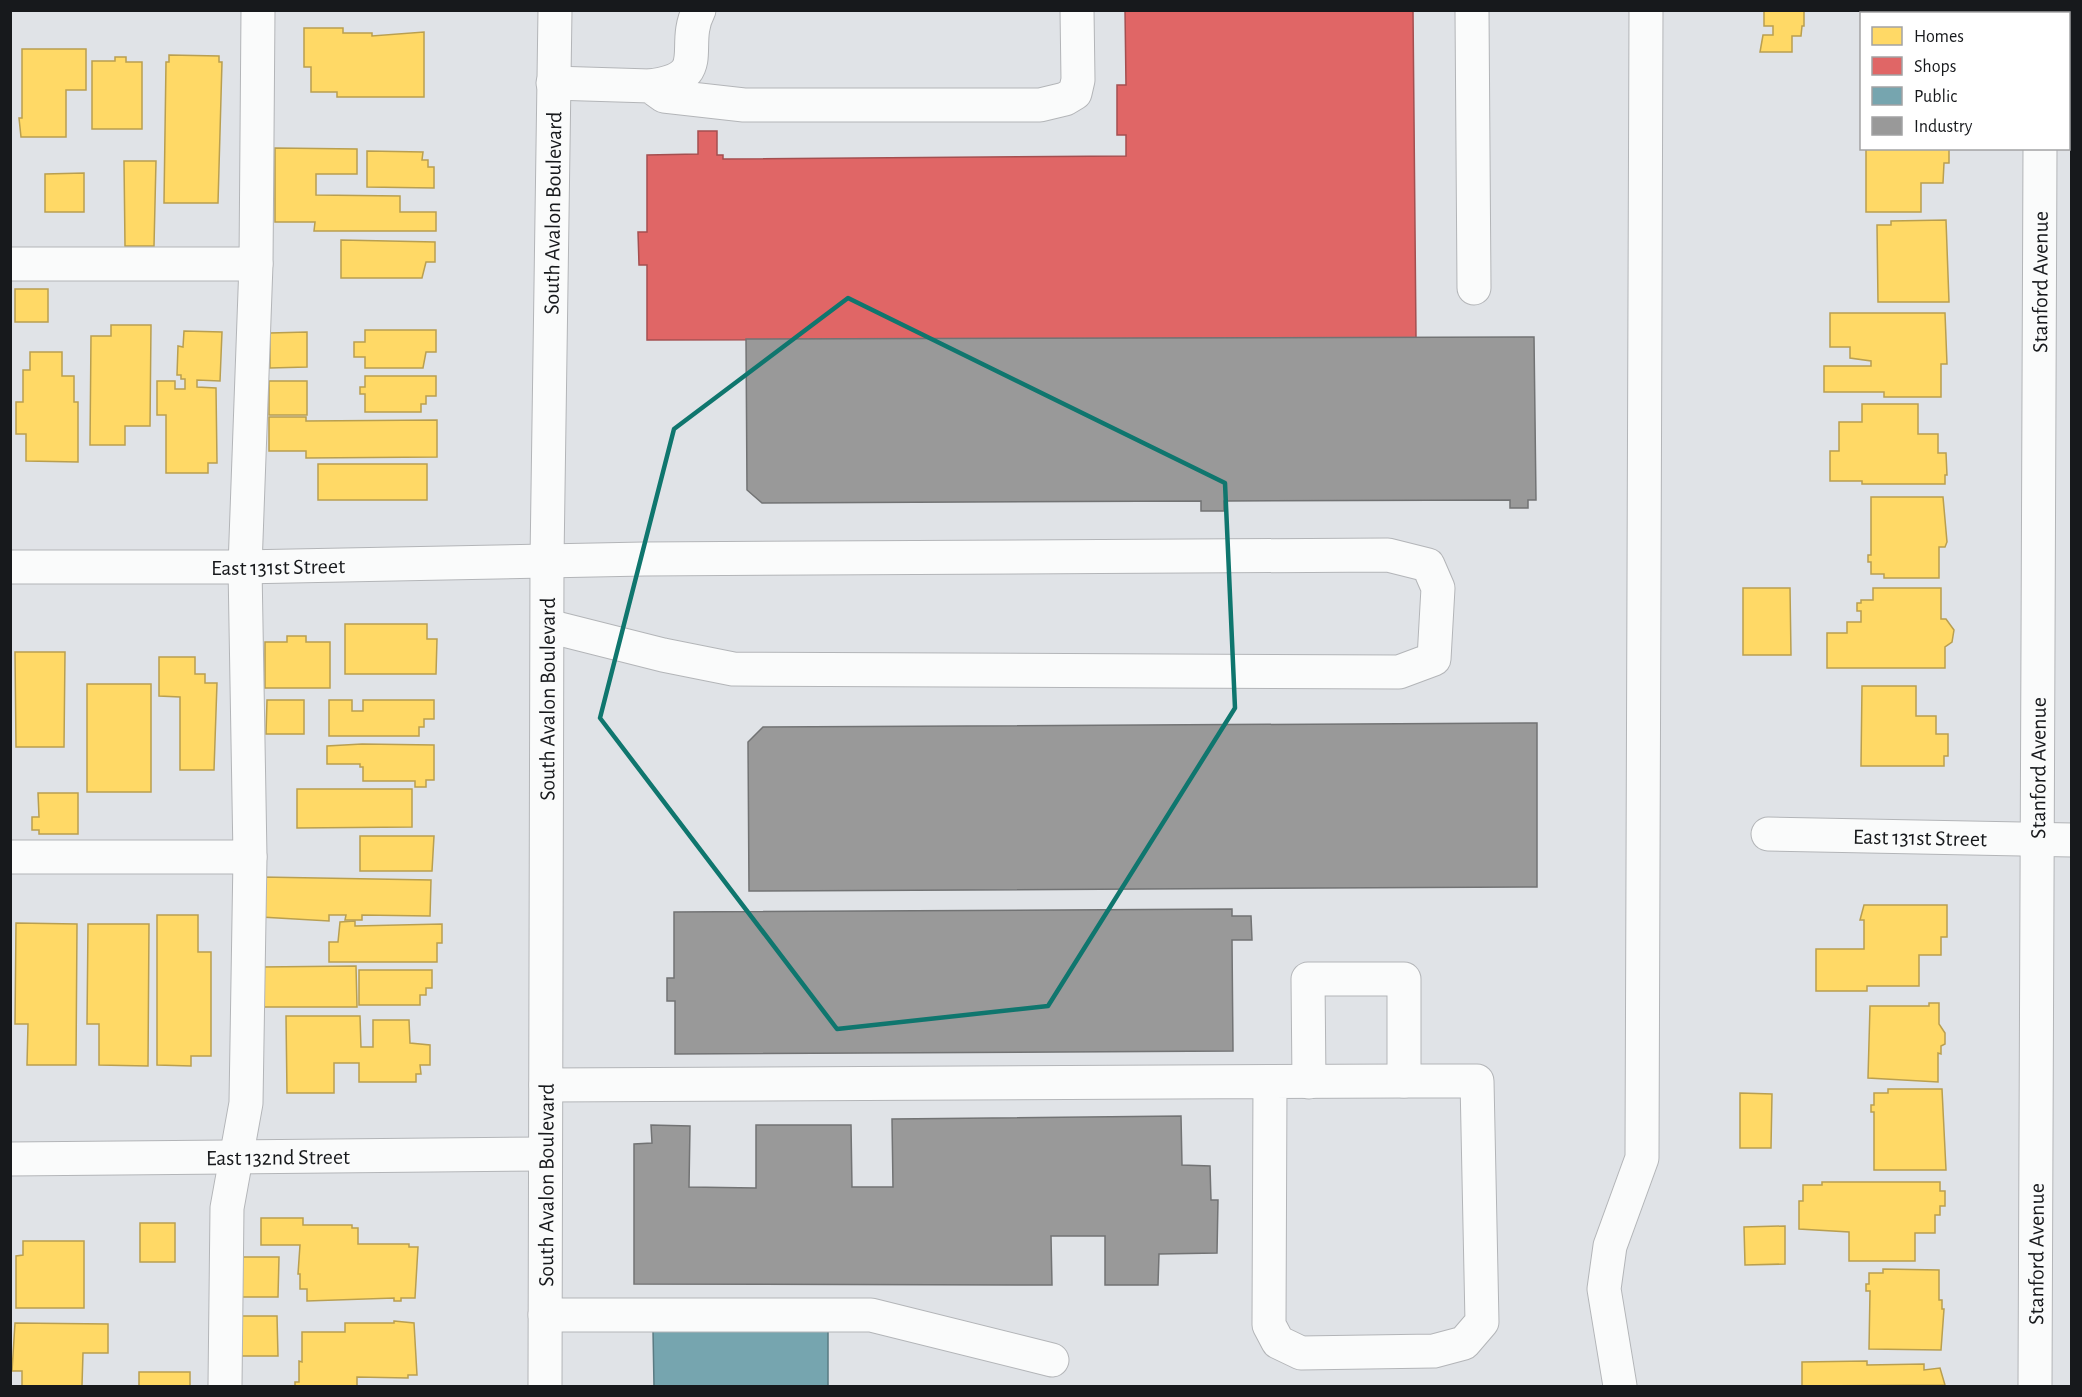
<svg xmlns="http://www.w3.org/2000/svg" width="2082" height="1397" viewBox="0 0 2082 1397" font-family="'Alegreya Sans',sans-serif">
	<style>
		.homes { fill: #ffd966; stroke: #b99f50; stroke-width: 1.5 }
		.shops { fill: #e06666; stroke: #a44f50; stroke-width: 1.5 }
		.public { fill: #76a5af; stroke: #5a7b83; stroke-width: 1.5 }
		.industry { fill: #999; stroke: #727374; stroke-width: 1.5 }
		.lines { fill: none; stroke-linecap: round; stroke-linejoin: round }
		.minor-casing { stroke: #b3b5b8; stroke-width: 35 }
		.major-casing { stroke: #b3b5b8; stroke-width: 35 }
		.minor { stroke: #fafbfb; stroke-width: 33 }
		.major { stroke: #fafbfb; stroke-width: 33 }
		.marked { fill: none; stroke: #0f766e; stroke-width: 4.5; stroke-linejoin: round }
		.labels { text-anchor: middle; stroke-width: 6; stroke-linejoin: round; paint-order: stroke }
		.street-label { font-size: 22px; fill: #17191c; stroke: #fff }
	</style>
	<rect width="100%" height="100%" fill="#e0e3e7"/>
	<g class="homes">
		<polygon points="1764,10 1804,10 1804,26 1802,26 1801,36 1792,36 1792,52 1760,52 1763,35 1773,35 1773,26 1764,26"/>
		<rect x="1871" y="10" width="56" height="4"/>
		<polygon points="304,28 343,28 343,33 372,33 372,36 424,32 424,97 337,97 337,92 311,92 311,67 304,67"/>
		<polygon points="22,49 86,49 86,90 66,90 66,137 21,137 19,118 22,118"/>
		<polygon points="169,55 219,56 219,62 222,62 218,203 164,203 166,62 169,62"/>
		<polygon points="115,57 126,57 126,62 142,62 142,129 92,129 92,61 115,61"/>
		<polygon points="275,148 357,149 357,174 316,174 316,195 400,196 400,212 436,212 436,231 314,231 315,222 275,222"/>
		<polygon points="1866,148 1949,148 1949,163 1944,163 1943,183 1921,183 1921,212 1866,212"/>
		<polygon points="367,151 423,152 422,160 428,160 428,167 434,167 434,188 367,187"/>
		<polygon points="124,161 156,161 154,246 125,246"/>
		<polygon points="84,173 84,212 45,212 45,174"/>
		<polygon points="1946,220 1949,302 1878,302 1877,225 1891,225 1891,221"/>
		<polygon points="341,240 435,242 435,262 426,262 422,278 341,278"/>
		<rect x="15" y="289" width="33" height="33"/>
		<polygon points="1830,313 1945,313 1947,364 1941,364 1941,397 1884,397 1884,392 1824,392 1824,366 1871,366 1871,361 1850,358 1850,347 1830,347"/>
		<polygon points="111,325 151,325 150,426 125,426 125,445 90,445 91,336 111,336"/>
		<polygon points="365,330 436,330 436,352 426,352 423,368 365,368 365,357 354,357 354,342 365,342"/>
		<polygon points="184,331 222,332 220,381 197,380 197,387 216,388 217,463 208,463 208,473 166,473 166,415 157,415 157,381 175,381 175,389 185,389 185,379 181,379 181,375 177,375 178,346 183,347"/>
		<polygon points="307,332 307,367 270,368 270,333"/>
		<polygon points="30,352 62,352 62,376 74,376 74,402 78,402 78,462 26,461 26,434 16,434 16,402 23,402 23,370 30,370"/>
		<polygon points="365,376 436,376 436,396 426,396 426,404 421,404 421,412 365,412 365,394 360,394 360,387 365,387"/>
		<rect x="269" y="381" width="38" height="34"/>
		<polygon points="1862,404 1918,404 1918,434 1938,434 1938,453 1946,453 1947,475 1945,475 1945,484 1862,484 1862,481 1830,481 1830,451 1839,451 1839,422 1862,422"/>
		<polygon points="269,417 306,417 306,421 437,420 437,457 306,458 306,451 269,451"/>
		<rect x="318" y="464" width="109" height="36"/>
		<polygon points="1871,497 1943,497 1947,542 1945,547 1939,547 1939,578 1884,578 1884,574 1871,574 1871,562 1868,562 1868,555 1871,555"/>
		<polygon points="1743,588 1790,588 1791,655 1743,655"/>
		<polygon points="1873,588 1941,588 1941,619 1946,619 1954,630 1952,642 1945,647 1945,668 1827,668 1827,633 1847,633 1847,622 1861,622 1861,611 1857,611 1857,603 1861,603 1861,600 1873,600"/>
		<polygon points="345,624 427,624 427,639 437,639 436,674 345,674"/>
		<polygon points="287,636 306,636 306,642 330,642 330,688 265,688 265,642 287,642"/>
		<polygon points="15,652 65,652 64,747 16,747"/>
		<polygon points="159,657 195,657 195,674 205,674 205,683 217,683 214,770 180,770 180,697 159,696"/>
		<rect x="87" y="684" width="64" height="108"/>
		<polygon points="1862,686 1916,686 1916,716 1936,716 1936,734 1948,734 1948,756 1944,756 1944,766 1861,766"/>
		<polygon points="267,700 304,700 304,734 266,734"/>
		<polygon points="329,700 352,700 352,711 363,711 363,700 434,700 434,719 424,719 424,727 419,727 419,736 329,736"/>
		<polygon points="362,744 434,745 434,780 426,780 426,787 415,787 415,781 363,781 363,767 360,767 360,764 327,764 327,746"/>
		<polygon points="297,789 412,789 412,827 297,828"/>
		<polygon points="38,793 78,793 78,834 39,834 39,830 32,830 32,817 39,817"/>
		<polygon points="360,836 434,836 432,871 360,871"/>
		<polygon points="261,877 431,880 430,916 362,915 362,920 345,920 346,915 329,915 329,921 261,917"/>
		<polygon points="1864,905 1947,905 1947,937 1941,937 1941,955 1919,955 1919,986 1867,986 1867,991 1816,991 1816,949 1864,949 1864,920 1860,920"/>
		<polygon points="157,915 198,915 198,952 211,952 211,1056 191,1056 191,1066 157,1065"/>
		<polygon points="355,921 355,926 442,924 442,943 437,943 437,962 329,962 329,942 338,942 340,922"/>
		<polygon points="16,923 77,924 76,1065 27,1065 28,1024 15,1024"/>
		<polygon points="88,924 149,924 148,1066 99,1065 99,1024 87,1024"/>
		<polygon points="356,966 357,1007 262,1007 261,967"/>
		<polygon points="359,970 432,970 432,988 426,988 426,995 420,995 420,1005 359,1005"/>
		<polygon points="1929,1003 1939,1003 1939,1024 1945,1033 1945,1044 1941,1046 1941,1054 1938,1053 1938,1082 1868,1078 1870,1006 1929,1006"/>
		<polygon points="286,1016 360,1016 361,1047 373,1047 373,1020 409,1020 410,1043 430,1045 430,1065 420,1065 421,1074 416,1074 416,1082 359,1082 359,1063 334,1063 334,1093 287,1093"/>
		<polygon points="1888,1089 1942,1089 1946,1170 1874,1170 1874,1112 1871,1112 1871,1105 1874,1105 1874,1093 1888,1093"/>
		<polygon points="1740,1093 1772,1094 1771,1148 1740,1148"/>
		<polygon points="1822,1182 1940,1182 1940,1191 1945,1191 1945,1206 1940,1206 1940,1215 1935,1215 1935,1233 1915,1233 1915,1261 1849,1261 1849,1232 1799,1229 1799,1201 1803,1201 1803,1185 1822,1185"/>
		<polygon points="261,1218 303,1218 303,1225 352,1225 352,1228 358,1228 358,1244 409,1244 409,1247 418,1247 415,1298 401,1298 401,1301 394,1301 394,1298 307,1301 307,1289 300,1289 300,1274 298,1274 300,1245 261,1245"/>
		<rect x="140" y="1223" width="35" height="39"/>
		<polygon points="1785,1226 1785,1264 1745,1265 1744,1227"/>
		<polygon points="23,1241 84,1241 84,1308 16,1308 16,1256 23,1255"/>
		<polygon points="239,1257 279,1257 278,1297 239,1297"/>
		<polygon points="1883,1269 1939,1270 1939,1300 1942,1300 1942,1309 1944,1309 1941,1350 1869,1349 1870,1291 1866,1291 1866,1284 1869,1284 1869,1273 1883,1273"/>
		<polygon points="239,1316 277,1316 278,1356 239,1356"/>
		<polygon points="394,1321 414,1323 417,1375 408,1375 408,1378 357,1377 357,1386 295,1386 295,1382 299,1382 299,1361 302,1362 302,1332 345,1332 345,1323 394,1323"/>
		<polygon points="15,1323 108,1324 108,1353 83,1353 82,1386 22,1386 22,1371 12,1371"/>
		<polygon points="1867,1361 1867,1365 1924,1364 1924,1370 1940,1368 1945,1385 1802,1386 1802,1362"/>
		<rect x="139" y="1372" width="51" height="14"/>
	</g>
	<polygon class="shops" points="1125,10 1413,10 1416,338 647,340 647,265 639,265 638,232 647,232 647,155 698,154 698,131 717,131 717,155 723,155 723,159 1126,156 1126,135 1117,135 1117,85 1126,85"/>
	<polygon class="public" points="653,1330 828,1330 828,1386 654,1386"/>
	<g class="industry">
		<polygon points="1534,337 1536,500 1528,500 1528,508 1510,508 1510,500 1224,501 1224,511 1201,511 1201,501 762,503 747,490 746,339"/>
		<polygon points="1537,723 1537,887 749,891 748,742 763,727"/>
		<polygon points="1232,909 1232,916 1251,916 1252,940 1232,940 1233,1051 675,1054 675,1001 667,1001 667,978 674,978 674,912"/>
		<polygon points="1181,1116 1182,1165 1210,1166 1211,1200 1218,1200 1217,1253 1159,1254 1158,1285 1105,1285 1105,1236 1051,1236 1052,1285 634,1284 634,1144 652,1143 651,1125 690,1126 689,1187 756,1188 756,1125 851,1125 852,1187 893,1187 892,1119"/>
	</g>
	<g class="lines">
		<g class="minor-casing">
			<g id="minor">
				<polyline points="1472,10 1474,288"/>
				<polyline points="2041,14 2041,10"/>
				<polyline points="553,83 650,86 664,96 744,105 1040,105 1065,99 1075,93 1078,80 1077,10"/>
				<path d="M650 86C714 77 679 48 699 10"/>
				<polyline points="10,264 256,264"/>
				<path id="s1" d="M10 567H245L644 559 1388 555 1428 565 1438 588 1434 659 1399 672 733 669 663 655 548 626"/>
				<path id="s2" d="M1768 834 2072 840"/>
				<polyline points="10,857 250,857"/>
				<polyline points="1309,1082 1308,979 1404,979 1404,1081"/>
				<polyline points="546,1085 1404,1081 1477,1081 1482,1322 1464,1343 1434,1351 1301,1353 1278,1342 1269,1325 1270,1082"/>
				<path id="s3" d="M10 1159 545 1154"/>
				<polyline points="545,1315 871,1315 1052,1360"/>
				<polyline points="225,1386 227,1208 246,1103 250,857 245,567 256,264 258,10"/>
				<polyline points="1620,1386 1604,1289 1610,1246 1642,1158 1646,10"/>
				<path id="s4" d="M2035 1386 2040 148"/>
			</g>
		</g>
		<g class="major-casing">
			<g id="major">
				<path id="s5" d="M545 1386 547 560 555 10"/>
			</g>
		</g>
		<use href="#minor" class="minor"/>
		<use href="#major" class="major"/>
	</g>
	<path class="marked" d="M848 298 1225 483 1235 708 1048 1006 837 1029 600 718 674 429Z"/>
	<g class="labels">
		<g class="street-label">
			<text dy="8" stroke="none"><textPath href="#s5" startOffset="1173">South Avalon Boulevard</textPath></text>
			<text dy="8" stroke="none"><textPath href="#s4" startOffset="1104">Stanford Avenue</textPath></text>
			<text dy="8" stroke="none"><textPath href="#s1" startOffset="268">East 131st Street</textPath></text>
			<text dy="8" stroke="none"><textPath href="#s5" startOffset="687">South Avalon Boulevard</textPath></text>
			<text dy="8" stroke="none"><textPath href="#s4" startOffset="618">Stanford Avenue</textPath></text>
			<text dy="8" stroke="none"><textPath href="#s2" startOffset="152">East 131st Street</textPath></text>
			<text dy="8" stroke="none"><textPath href="#s3" startOffset="268">East 132nd Street</textPath></text>
			<text dy="8" stroke="none"><textPath href="#s5" startOffset="201">South Avalon Boulevard</textPath></text>
			<text dy="8" stroke="none"><textPath href="#s4" startOffset="132">Stanford Avenue</textPath></text>
		</g>
	</g>
	<rect width="2082" height="1397" fill="none" stroke="#17191c" stroke-width="24"/>
	<rect x="1860" y="12" width="210" height="138" fill="#ffffff" stroke="#a2a3a4" stroke-width="1.5"/>
	<rect x="1872" y="27" width="30" height="18" fill="#ffd966" stroke="#a2a3a4" stroke-width="1.5"/>
	<text x="1914" y="42" font-size="18" fill="#17191c">Homes</text>
	<rect x="1872" y="57" width="30" height="18" fill="#e06666" stroke="#a2a3a4" stroke-width="1.5"/>
	<text x="1914" y="72" font-size="18" fill="#17191c">Shops</text>
	<rect x="1872" y="87" width="30" height="18" fill="#76a5af" stroke="#a2a3a4" stroke-width="1.5"/>
	<text x="1914" y="102" font-size="18" fill="#17191c">Public</text>
	<rect x="1872" y="117" width="30" height="18" fill="#999999" stroke="#a2a3a4" stroke-width="1.5"/>
	<text x="1914" y="132" font-size="18" fill="#17191c">Industry</text>
</svg>
